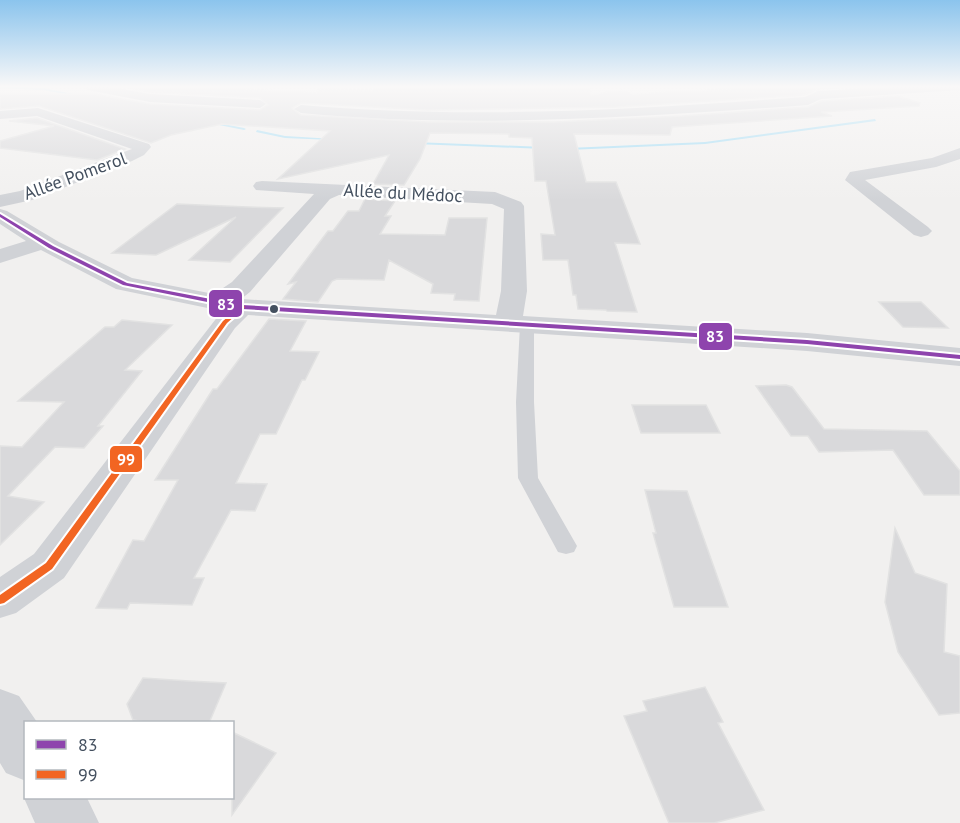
<svg xmlns="http://www.w3.org/2000/svg" width="960" height="823" viewBox="0 0 960 823" font-family="'PT Sans',sans-serif">
	<style>
		.lines { fill: none; stroke-linecap: round; stroke-linejoin: round }
		.stream { fill: #a1dcf5; fill-rule: evenodd }
		.building { fill: #d9d9db; stroke: #e2e2e2; stroke-width: 1.5 }
		.service { fill: #d0d2d6; fill-rule: evenodd }
		.minor { fill: #d0d2d6; fill-rule: evenodd }
		.bus-1-casing { stroke: #fff; stroke-width: 4 }
		.bus-2-casing { stroke: #fff; stroke-width: 4 }
		.bus-1 { fill: #8e44ad; fill-rule: evenodd }
		.bus-2 { fill: #f26522; fill-rule: evenodd }
		.bus-dot { fill: #44505f; stroke: #fff; stroke-width: 2 }
		.labels { text-anchor: middle; stroke-width: 5; stroke-linejoin: round; paint-order: stroke }
		.far-street-label { font-size: 18px; fill: #44505f; stroke: #fff }
		.line-badge { stroke: #fff; stroke-width: 2 }
		.badge-label { font-size: 16px; text-anchor: middle; font-weight: bold; fill: #fff }
	</style>
	<rect width="100%" height="100%" fill="#f1f0ef"/>
	<g class="lines">
		<g class="stream">
			<polygon points="0,86 43,88 83,96 81,97 43,90 0,88"/>
			<polygon points="875,119 876,121 705,144 568,150 566,149 568,148 705,142"/>
			<polygon points="208,121 244,128 246,129 244,130 209,123"/>
			<polygon points="257,130 285,136 334,139 332,140 285,138 256,132"/>
			<polygon points="414,142 545,147 547,148 545,149 415,144"/>
		</g>
	</g>
	<g class="building">
		<polygon points="141,86 243,86 244,89 317,93 318,89 373,90 376,87 393,88 394,86 491,86 590,88 591,95 621,90 633,94 784,86 864,86 818,89 804,95 616,107 427,110 301,103 292,108 301,115 428,122 555,122 682,116 808,107 822,101 898,96 920,103 919,106 821,112 832,116 672,127 670,135 574,134 586,182 616,182 640,244 615,243 637,312 607,311 606,310 578,309 576,295 573,295 568,260 543,260 541,234 555,235 546,181 535,181 532,138 509,137 509,134 430,133 420,159 404,185 373,184 389,155 278,179 330,131 222,124 171,135 151,143 39,106 0,109 0,94 94,94 150,104 260,110 268,105 260,98 150,92 130,88"/>
		<polygon points="37,118 125,149 97,160 0,148 0,141 54,126 9,121"/>
		<polygon points="365,199 395,201 385,216 391,216 380,234 445,235 449,218 487,218 479,301 454,300 455,294 431,293 433,284 389,260 384,280 337,279 332,281 318,302 283,299 296,282 288,284 328,231 333,231 348,211 359,211"/>
		<polygon points="177,204 248,207 283,208 230,262 189,260 236,217 156,255 112,253"/>
		<polygon points="879,302 921,302 948,328 903,327"/>
		<polygon points="269,319 306,321 290,351 319,352 305,380 302,380 276,434 260,434 236,483 267,484 255,511 231,510 194,578 204,578 192,605 130,603 127,609 96,608 133,540 144,541 178,480 155,480 213,389 217,389"/>
		<polygon points="122,320 172,325 125,370 142,371 98,426 103,426 84,448 55,447 8,496 44,502 0,545 0,446 22,447 64,402 18,401 105,327 114,327"/>
		<polygon points="786,385 792,387 824,429 927,431 960,471 960,495 924,495 893,450 819,452 808,436 791,436 756,386"/>
		<polygon points="632,405 706,405 720,433 641,433"/>
		<polygon points="645,490 687,491 728,607 674,607 653,533 656,533"/>
		<polygon points="895,528 915,573 947,584 944,652 960,656 960,713 939,715 898,652 885,602"/>
		<polygon points="143,678 189,681 226,683 209,723 151,723 133,720 127,704"/>
		<polygon points="705,687 723,722 718,723 764,810 714,823 669,823 624,716 647,711 643,701"/>
		<polygon points="232,732 276,753 232,815"/>
	</g>
	<g class="lines">
		<polygon class="service" points="527,321 534,325 534,402 538,478 577,546 574,552 566,554 558,552 518,478 516,402 520,325"/>
		<g class="minor">
			<polygon points="82,86 104,86 150,94 260,100 266,104 260,108 150,102 88,90"/>
			<path d="M910 86H960V90L821 99 808 105C640 117 470 129 301 113L294 109 301 105C469 120 638 109 805 97L818 91Z"/>
			<polygon points="38,108 149,144 151,147 144,155 132,161 32,200 0,207 0,195 20,191 132,149 37,116 0,119 0,111"/>
			<polygon points="960,148 960,159 936,167 865,180 928,227 932,231 928,235 921,237 914,235 845,180 850,172 932,158"/>
			<path d="M262 181 495 192 521 202 524 206 527 291 523 316 807 333 960 348V366L807 351 248 315 235 328 64 578 16 613 0 618V577L34 554 222 311 116 289 41 250 0 263V249L26 241 0 224V209L7 211 59 242 132 278 214 294 232 282 314 194 256 190 253 186 256 182ZM339 195 492 204 504 209 501 291 496 315 241 299 250 292 330 199Z"/>
			<polygon points="0,689 19,696 37,722 26,722 26,781 6,773 0,763"/>
			<polygon points="26,794 26,798 87,798 99,823 35,823 24,798"/>
		</g>
		<g class="bus-1-casing">
			<polygon id="bus-1" points="0,214 53,246 127,283 242,305 807,340 960,355 960,359 807,344 242,309 123,285 49,248 0,217"/>
		</g>
		<g class="bus-2-casing">
			<polygon id="bus-2" points="242,305 245,307 244,308 227,323 52,569 4,603 0,604 0,595 46,563 223,321"/>
		</g>
		<use href="#bus-1" class="bus-1"/>
		<use href="#bus-2" class="bus-2"/>
	</g>
	<linearGradient id="sky" x2="0" y2="1"><stop stop-color="#8bc4ed"/><stop offset="0.43" stop-color="#f9f8f8"/><stop offset="1" stop-color="#f9f8f8" stop-opacity="0"/></linearGradient>
	<rect width="960" height="201" fill="url(#sky)"/>
	<circle class="bus-dot" cx="274" cy="309" r="5"/>
	<g class="labels">
		<g class="far-street-label">
			<text transform="translate(75 176) rotate(-20)" y="6">Allée Pomerol</text>
			<text transform="translate(403 193) rotate(3)" y="6">Allée du Médoc</text>
		</g>
	</g>
	<g class="line-badge">
		<rect x="208" y="289" width="35" height="29" rx="6" fill="#8e44ad"/>
		<rect x="698" y="322" width="35" height="29" rx="6" fill="#8e44ad"/>
		<rect x="109" y="445" width="34" height="28" rx="6" fill="#f26522"/>
	</g>
	<g class="badge-label">
		<text x="226" y="310">83</text>
		<text x="715" y="342">83</text>
		<text x="126" y="465">99</text>
	</g>
	<rect x="24" y="721" width="210" height="78" fill="#ffffff" stroke="#b4b9bf" stroke-width="1.5"/>
	<rect x="36" y="740" width="30" height="9" fill="#8e44ad" stroke="#b4b9bf" stroke-width="1.5"/>
	<text x="78" y="751" font-size="18" fill="#44505f">83</text>
	<rect x="36" y="770" width="30" height="9" fill="#f26522" stroke="#b4b9bf" stroke-width="1.5"/>
	<text x="78" y="781" font-size="18" fill="#44505f">99</text>
</svg>
